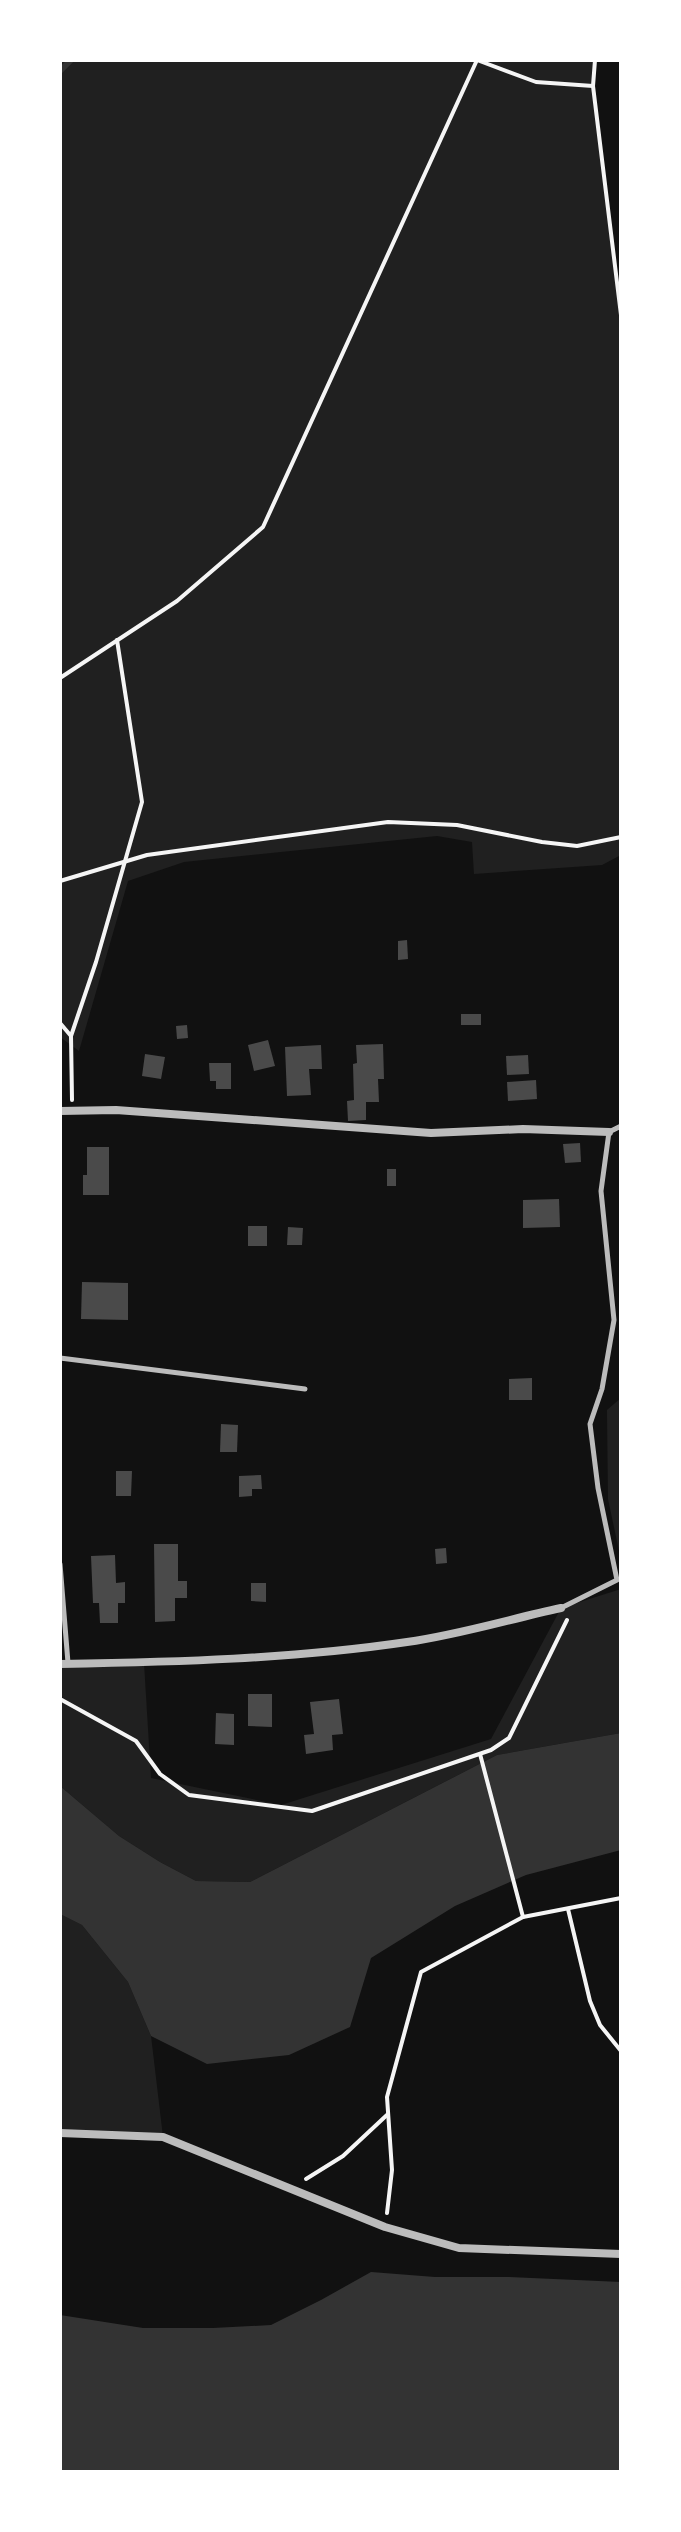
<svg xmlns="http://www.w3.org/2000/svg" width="681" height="2532" viewBox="0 0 681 2532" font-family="'PT Sans Narrow',sans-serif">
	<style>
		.green { fill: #202020 }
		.water { fill: #333 }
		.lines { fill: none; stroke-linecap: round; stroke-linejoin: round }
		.stream { stroke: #333; stroke-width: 6 }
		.building { fill: #4a4a4a }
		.path { stroke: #f5f5f5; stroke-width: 4 }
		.service { stroke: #bcbcbc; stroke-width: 5 }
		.minor { stroke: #bcbcbc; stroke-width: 8 }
	</style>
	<rect width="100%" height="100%" fill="#111"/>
	<g class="green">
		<polygon points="60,60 595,60 593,86 621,315 621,855 602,865 474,874 472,842 437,836 184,862 128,881 79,1051 60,1037"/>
		<polygon points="621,1398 621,1560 608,1499 607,1410"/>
		<polygon points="621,1589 621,1733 497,1755 250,1882 196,1881 160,1862 119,1836 60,1786 60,1664 144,1663 151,1778 281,1805 491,1739 561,1608"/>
		<polygon points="60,1914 82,1925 128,1982 151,2036 163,2137 60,2133"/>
	</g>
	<g class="water">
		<polygon points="621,1733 621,1850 526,1875 455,1906 371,1958 350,2027 289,2055 207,2064 151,2036 128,1982 82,1925 60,1914 60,1786 119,1836 160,1862 196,1881 250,1882 497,1755"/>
		<polygon points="371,2272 435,2277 509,2277 621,2282 621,2472 60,2472 60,2315 143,2328 213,2328 271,2325 321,2300"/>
	</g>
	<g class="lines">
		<polyline class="stream" points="60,71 71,60"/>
	</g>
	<g class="building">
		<polygon points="407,940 408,959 398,960 398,941"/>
		<rect x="461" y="1014" width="20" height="11"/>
		<polygon points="187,1025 188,1038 177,1039 176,1026"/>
		<polygon points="268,1040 275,1066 254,1071 248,1045"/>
		<polygon points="383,1044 384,1079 378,1079 379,1102 366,1102 366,1120 348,1121 347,1101 354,1100 353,1064 357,1063 356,1045"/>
		<polygon points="321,1045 322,1069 309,1069 311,1095 287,1096 285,1047"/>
		<polygon points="145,1054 165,1057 161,1079 142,1076"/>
		<polygon points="528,1055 529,1074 507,1075 506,1056"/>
		<polygon points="209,1063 231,1063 231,1089 216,1089 216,1081 210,1081"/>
		<polygon points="536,1080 537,1099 508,1101 507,1082"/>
		<polygon points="580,1143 581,1162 565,1163 563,1144"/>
		<polygon points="87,1147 109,1147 109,1195 83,1195 83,1175 87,1175"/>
		<rect x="387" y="1169" width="9" height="17"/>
		<polygon points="559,1199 560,1227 523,1228 523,1200"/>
		<rect x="248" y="1226" width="19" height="20"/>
		<polygon points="288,1227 303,1228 302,1245 287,1245"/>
		<polygon points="82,1282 128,1283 128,1320 81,1319"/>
		<polygon points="532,1378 532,1400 509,1400 509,1379"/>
		<polygon points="221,1424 238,1425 237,1452 220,1452"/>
		<polygon points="116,1471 132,1471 131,1496 116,1496"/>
		<polygon points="261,1475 262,1489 252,1489 252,1496 239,1497 239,1476"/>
		<polygon points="154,1544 178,1544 178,1581 187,1581 187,1598 175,1598 175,1621 155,1622"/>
		<polygon points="446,1548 447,1563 436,1564 435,1549"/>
		<polygon points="115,1555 116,1583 125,1582 125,1603 118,1603 118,1623 100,1623 99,1603 93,1603 91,1556"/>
		<polygon points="251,1583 266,1583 266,1602 251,1601"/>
		<polygon points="248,1694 272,1694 272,1727 248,1726"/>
		<polygon points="339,1699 343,1734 332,1735 333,1750 306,1754 304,1735 314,1734 310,1702"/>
		<polygon points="216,1713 234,1714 234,1745 215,1744"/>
	</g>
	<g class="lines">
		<g class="path">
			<polyline points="477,60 536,82 593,86"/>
			<polyline points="595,60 593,86 621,315"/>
			<polyline points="60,678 177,601 263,527 477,60"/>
			<polyline points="60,881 147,855 388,822 457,825 542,842 577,846 621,837"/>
			<polyline points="60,1023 71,1036 72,1100"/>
			<polyline points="71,1036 96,962 142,802 117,640"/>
			<polyline points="60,1699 136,1741 160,1774 189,1795 312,1811 491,1750 509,1738 567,1620"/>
			<polyline points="480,1754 523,1917"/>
			<polyline points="568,1909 590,2001 600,2025 621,2051"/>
			<polyline points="306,2179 343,2156 388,2114"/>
			<polyline points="387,2213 392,2170 387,2097 421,1972 523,1917 621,1898"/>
		</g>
		<g class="service">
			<polyline points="60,1358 305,1389"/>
			<polyline points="60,1564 68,1663"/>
			<polyline points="561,1608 617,1580 598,1488 590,1424 602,1389 614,1320 601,1191 609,1132 621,1126"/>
		</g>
		<g class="minor">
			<polyline points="60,1111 116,1110 431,1133 523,1129 609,1132"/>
			<path d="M60 1664C175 1662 292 1659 407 1642 458 1635 510 1619 561 1608"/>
			<polyline points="60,2133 163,2137 385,2227 459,2248 621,2254"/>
		</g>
	</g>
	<rect width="681" height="2532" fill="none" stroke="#ffffff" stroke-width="124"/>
</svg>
